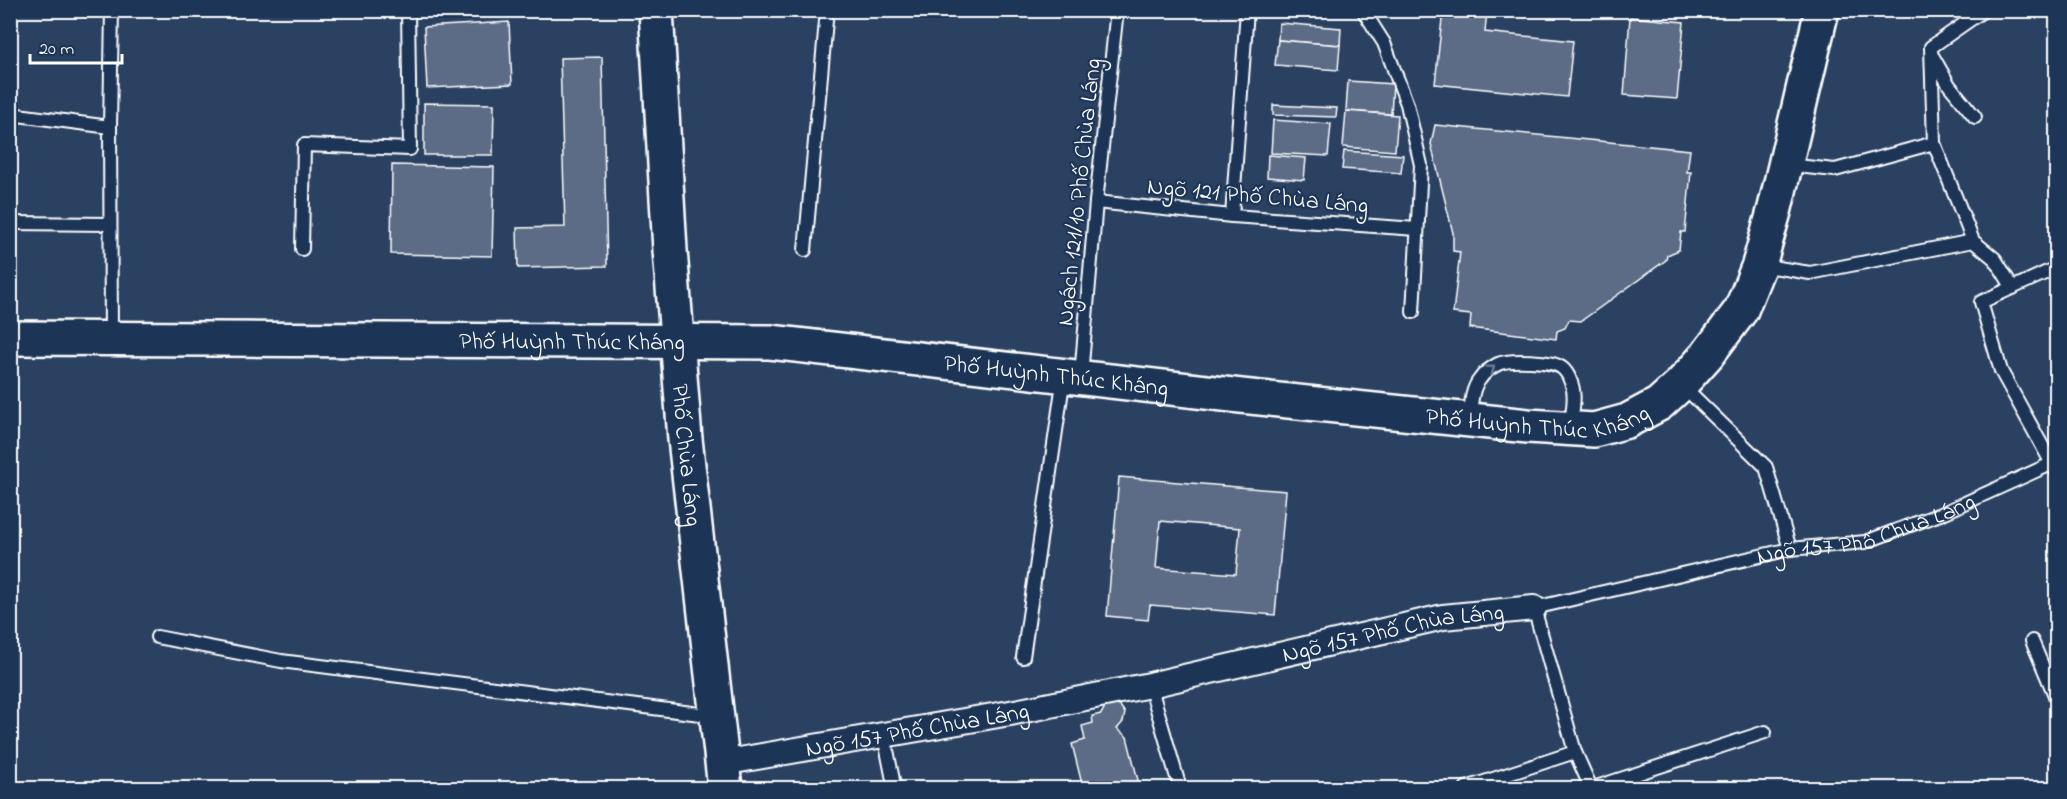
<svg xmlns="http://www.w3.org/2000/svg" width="2067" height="799" viewBox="0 0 2067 799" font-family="'Indie Flower',sans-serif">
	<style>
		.building { fill: #5b6c86; stroke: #fff; stroke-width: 1.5; fill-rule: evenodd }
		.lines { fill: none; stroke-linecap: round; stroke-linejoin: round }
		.lane-casing { stroke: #fff; stroke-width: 16 }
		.street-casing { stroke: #fff; stroke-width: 28 }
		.secondary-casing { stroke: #fff; stroke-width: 38 }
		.primary-casing { stroke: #fff; stroke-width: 38 }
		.lane { stroke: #1d3557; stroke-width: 12 }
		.street { stroke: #1d3557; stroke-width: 24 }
		.secondary { stroke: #1d3557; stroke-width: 33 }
		.primary { stroke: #1d3557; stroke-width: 33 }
		.oneway { stroke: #6c7c92 }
		.labels { text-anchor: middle; stroke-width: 4.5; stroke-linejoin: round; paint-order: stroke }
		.street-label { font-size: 24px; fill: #fff; stroke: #1d3557 }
	</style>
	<rect width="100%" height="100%" fill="#2a4161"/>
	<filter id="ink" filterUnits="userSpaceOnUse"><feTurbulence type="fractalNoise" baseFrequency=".0167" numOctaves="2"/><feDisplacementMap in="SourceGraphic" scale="12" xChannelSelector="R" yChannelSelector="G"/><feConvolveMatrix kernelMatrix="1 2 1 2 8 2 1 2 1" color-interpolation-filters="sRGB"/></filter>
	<g filter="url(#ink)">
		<g class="building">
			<polygon points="1443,10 1487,10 1485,32 1573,41 1567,97 1435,84"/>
			<polygon points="1630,17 1684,22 1677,99 1624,95"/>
			<polygon points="509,22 512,84 427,88 424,27"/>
			<polygon points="1279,23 1341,28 1340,45 1278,40"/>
			<polygon points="1278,40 1340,45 1338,70 1275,65"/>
			<polygon points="602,57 607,266 518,268 517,228 565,227 560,58"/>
			<polygon points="1348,81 1393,84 1391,114 1346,111"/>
			<polygon points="424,103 494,104 493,155 424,155"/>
			<polygon points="1273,105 1337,108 1336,117 1273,115"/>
			<polygon points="1346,111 1398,115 1395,151 1343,147"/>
			<polygon points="1273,120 1331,124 1328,156 1271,153"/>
			<polygon points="1435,125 1690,150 1687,172 1691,172 1685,232 1681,232 1679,250 1667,255 1666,260 1581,321 1569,320 1565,328 1557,331 1556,339 1470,328 1471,315 1453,313 1460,252 1453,251 1453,233 1431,144"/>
			<polygon points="1344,151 1403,155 1401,173 1342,169"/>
			<polygon points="1268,155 1306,158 1304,180 1267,177"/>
			<polygon points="392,165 494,167 492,256 391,254"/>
			<path d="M1119 477 1286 491 1275 615 1150 605 1148 620 1107 616ZM1160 521 1240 528 1236 574 1156 568Z"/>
			<polygon points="1112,704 1120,706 1125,713 1123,722 1117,729 1127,737 1140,788 1083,788 1072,744 1085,740 1082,726 1093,723 1092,716 1101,714 1105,707"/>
		</g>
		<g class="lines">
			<g class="lane-casing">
				<g id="lane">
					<polyline points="1363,10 1384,43 1407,104 1421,165 1413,312"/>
					<polyline points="1984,10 1931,47 1934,143 1973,241 1995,259 2013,288"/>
					<polyline points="1933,57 1949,85 1975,117"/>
					<polyline points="10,114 110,127"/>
					<polyline points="1787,165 1835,170 1934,143"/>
					<polyline points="1096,202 1232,216 1417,229"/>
					<polyline points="1232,216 1247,10"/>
					<polyline points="10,223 110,224"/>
					<polyline points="302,249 304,145 410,149 408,10"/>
					<polyline points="805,250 827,10"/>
					<polyline points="1760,265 1810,273 1973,241"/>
					<polyline points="111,336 110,127 112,10"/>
					<polyline points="1081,376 1096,202 1117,10"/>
					<polyline points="1682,385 1766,467 1790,549"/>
					<path d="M1470 419C1471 406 1471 389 1480 379 1484 373 1492 367 1498 364 1508 359 1553 360 1562 368 1565 370 1569 376 1570 380 1577 394 1572 411 1571 426"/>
					<polyline points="2056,471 2001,371 1981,302 2056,268"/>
					<polyline points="157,637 281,661 716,716"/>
					<polyline points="2032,641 2056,698"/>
					<polyline points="1023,657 1064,376"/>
					<polyline points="1150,685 1180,788"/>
					<polyline points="884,735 894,785"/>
					<polyline points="1466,788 1575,752"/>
					<path id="s1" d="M1591 788 1575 752 1534 608 1790 549 1865 542 1943 513 2051 464"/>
					<polyline points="1593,788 1765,732"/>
				</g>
			</g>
			<g class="street-casing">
				<g id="street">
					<path id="s2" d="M722 763 1010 713 1150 685 1443 617 1534 608"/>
				</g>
			</g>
			<g class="secondary-casing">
				<g id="secondary">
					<path id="s3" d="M656 10 670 250 685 439 725 788"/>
				</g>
			</g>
			<g class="primary-casing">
				<g id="primary">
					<path id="s4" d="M10 338 770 342 1241 396 1528 426 1594 430 1627 421 1659 404 1681 384 1707 355 1741 310 1759 265 1775 208 1822 10"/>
				</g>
			</g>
			<use href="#lane" class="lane"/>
			<use href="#street" class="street"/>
			<use href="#secondary" class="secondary"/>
			<use href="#primary" class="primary"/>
		</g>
		<defs><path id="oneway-chevron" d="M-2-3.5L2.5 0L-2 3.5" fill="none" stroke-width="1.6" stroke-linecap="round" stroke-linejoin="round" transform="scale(1.5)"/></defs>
		<use class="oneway" href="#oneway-chevron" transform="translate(1491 369) rotate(-37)"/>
	</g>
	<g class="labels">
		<g class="street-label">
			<text transform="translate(1078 192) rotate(-84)" y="8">Ngách 121/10 Phố Chùa Láng</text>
			<text transform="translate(1258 195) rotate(5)" y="8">Ngõ 121 Phố Chùa Láng</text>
			<text dy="8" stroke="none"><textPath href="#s4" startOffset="562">Phố Huỳnh Thúc Kháng</textPath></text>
			<text dy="8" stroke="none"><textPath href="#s4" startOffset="1048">Phố Huỳnh Thúc Kháng</textPath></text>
			<text dy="8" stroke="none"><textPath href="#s4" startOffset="1533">Phố Huỳnh Thúc Kháng</textPath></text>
			<text dy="8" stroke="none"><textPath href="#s3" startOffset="446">Phố Chùa Láng</textPath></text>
			<text dy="8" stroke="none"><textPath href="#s1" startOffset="531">Ngõ 157 Phố Chùa Láng</textPath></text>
			<text dy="8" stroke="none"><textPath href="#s2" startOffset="684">Ngõ 157 Phố Chùa Láng</textPath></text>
			<text dy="8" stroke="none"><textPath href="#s2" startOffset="198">Ngõ 157 Phố Chùa Láng</textPath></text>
		</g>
	</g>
	<rect width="2067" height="799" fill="none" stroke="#1d3557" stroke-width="36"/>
	<rect x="18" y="18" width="2031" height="763" fill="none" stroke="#fff" stroke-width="2" filter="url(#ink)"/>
	<path d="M30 54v9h92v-9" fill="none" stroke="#ffffff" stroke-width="3"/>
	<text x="39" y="54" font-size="18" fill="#ffffff" stroke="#1d3557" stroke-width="4.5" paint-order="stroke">20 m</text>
</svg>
